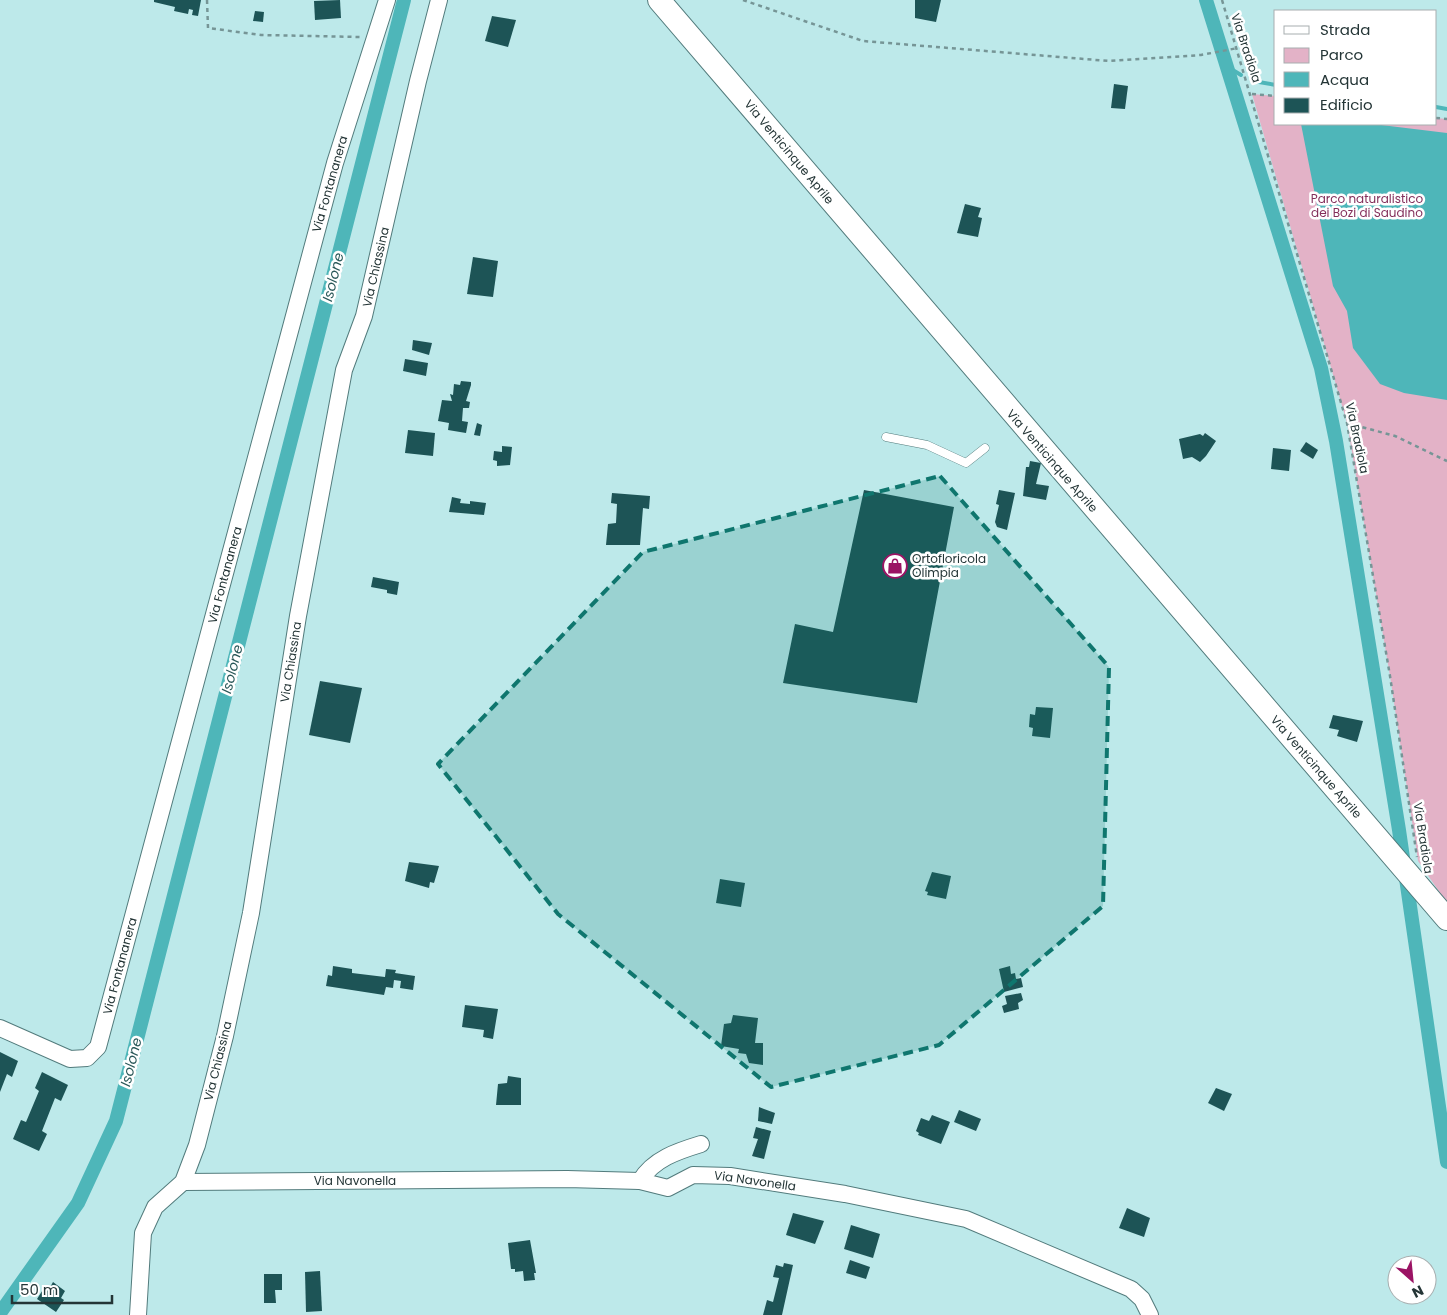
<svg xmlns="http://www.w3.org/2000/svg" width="1447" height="1315" viewBox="0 0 1447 1315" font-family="Poppins,sans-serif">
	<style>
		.green { fill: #e3b2c7 }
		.water { fill: #4eb6b9 }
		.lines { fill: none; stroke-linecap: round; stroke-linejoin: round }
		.stream { stroke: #4eb6b9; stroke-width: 4 }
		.canal { stroke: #4eb6b9; stroke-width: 14 }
		.building { fill: #1d5456 }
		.service-casing { stroke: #527b7c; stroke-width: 9 }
		.minor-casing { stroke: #527b7c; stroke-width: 18 }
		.secondary-casing { stroke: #527b7c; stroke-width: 24 }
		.path { stroke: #769596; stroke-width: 2.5; stroke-dasharray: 4 4; stroke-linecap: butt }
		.service { stroke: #fff; stroke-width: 8 }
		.minor { stroke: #fff; stroke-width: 16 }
		.secondary { stroke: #fff; stroke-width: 22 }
		.marked { fill: #0f766e; fill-opacity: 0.2; stroke: #0f766e; stroke-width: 4; stroke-dasharray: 10 6; stroke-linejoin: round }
		.labels { text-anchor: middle; stroke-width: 5; stroke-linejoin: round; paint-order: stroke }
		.street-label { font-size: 12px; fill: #243536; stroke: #fff }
		.park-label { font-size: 12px; fill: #832f5b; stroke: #fff }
		.poi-label { font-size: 12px; fill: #243536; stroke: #fff; text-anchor: start }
		.water-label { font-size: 14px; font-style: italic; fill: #2a5859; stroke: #fff }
	</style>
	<rect width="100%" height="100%" fill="#bde9ea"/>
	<polygon class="green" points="1252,94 1276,96 1276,124 1436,124 1436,118 1447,119 1447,903 1418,861 1390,676 1347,423"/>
	<polygon class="water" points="1301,124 1373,124 1447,133 1447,400 1404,393 1380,384 1353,348 1347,311 1333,286"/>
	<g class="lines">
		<g class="stream">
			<polyline points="1226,66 1241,75"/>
			<polyline points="1253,81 1276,85"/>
			<polyline points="1436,107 1447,109"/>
		</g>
		<g class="canal">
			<polyline points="1206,0 1321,368 1336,441 1399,830 1447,1162"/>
			<polyline points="0,1313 78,1203 116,1121 404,0"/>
		</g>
	</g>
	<g class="building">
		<polygon points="154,0 201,0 198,16 192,15 193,10 189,9 188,14 174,11 175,7 154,2"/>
		<polygon points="340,0 341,18 315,20 314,1"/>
		<polygon points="915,0 941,0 936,22 915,18"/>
		<polygon points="255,11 264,12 263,22 253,21"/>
		<polygon points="492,16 516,20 508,47 485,41"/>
		<polygon points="1114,84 1128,86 1125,109 1111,108"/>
		<polygon points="965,204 981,208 978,217 982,218 978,237 957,233"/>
		<polygon points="473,257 498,261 493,297 467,294"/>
		<polygon points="413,340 432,343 429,355 412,350"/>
		<polygon points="405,359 428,363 426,376 403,371"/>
		<polygon points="461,381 471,382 471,385 466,401 470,402 469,408 463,408 462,421 468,422 466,433 448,430 449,423 438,421 442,400 452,401 450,394 453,395 454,384 460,385"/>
		<polygon points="477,423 482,425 480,436 474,435"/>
		<polygon points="408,430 435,433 433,456 405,453"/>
		<polygon points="1205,433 1216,441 1206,456 1200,462 1192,457 1183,459 1179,439 1200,434 1203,436"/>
		<polygon points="1306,442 1318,450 1313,459 1300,451"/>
		<polygon points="502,446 512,447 510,465 497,466 497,461 493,460 494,451 502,452"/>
		<polygon points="1273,448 1291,450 1289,471 1271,469"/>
		<polygon points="1030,461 1041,463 1036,484 1049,486 1046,500 1023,496 1026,467 1029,467"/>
		<polygon points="864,490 954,507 917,703 783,683 795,624 833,632"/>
		<polygon points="999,490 1015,493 1007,530 997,527 995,522 999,505 996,504"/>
		<polygon points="612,493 650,496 649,509 643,508 640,545 606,545 608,524 616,523 617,504 611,503"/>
		<polygon points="452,497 461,499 460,503 470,504 470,501 486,503 484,515 449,512"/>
		<polygon points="373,577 399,582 397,595 387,593 387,590 371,587"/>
		<polygon points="320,681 362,688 350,743 309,735"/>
		<polygon points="1036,707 1053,708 1050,738 1032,736 1033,728 1029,727 1030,714 1035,715"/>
		<polygon points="1333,715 1363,721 1357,742 1337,736 1339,730 1329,728"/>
		<polygon points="409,862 439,866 434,883 430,882 429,888 405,881"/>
		<polygon points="932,872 951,876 946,899 927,895 928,892 925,891"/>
		<polygon points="720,879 745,883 741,907 716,903"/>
		<polygon points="333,966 352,969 352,973 385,977 386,969 396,970 395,973 415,976 413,990 400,988 401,981 394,980 393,988 386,987 384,995 326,986 328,975 332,976"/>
		<polygon points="1010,966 1011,974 1015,973 1016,979 1021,978 1023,987 1004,992 999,969"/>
		<polygon points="1021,993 1023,1000 1018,1003 1019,1009 1004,1013 1002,1006 1007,1004 1005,996"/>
		<polygon points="465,1005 498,1009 493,1039 483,1037 484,1030 462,1027"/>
		<polygon points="733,1015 758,1018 755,1043 763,1043 763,1065 749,1063 746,1054 738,1053 739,1049 721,1046 724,1024 731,1023"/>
		<polygon points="0,1052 18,1061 12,1077 7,1074 0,1092"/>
		<polygon points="42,1072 68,1085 61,1101 55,1098 42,1131 47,1134 39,1151 13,1139 21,1120 26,1122 39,1091 35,1088"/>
		<polygon points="508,1076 521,1078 521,1105 496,1105 498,1084 507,1083"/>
		<polygon points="1216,1088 1232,1094 1224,1111 1208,1103"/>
		<polygon points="759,1107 775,1113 772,1124 758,1121"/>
		<polygon points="959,1110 981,1119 976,1131 954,1122"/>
		<polygon points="932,1115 950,1122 941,1144 918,1135 919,1133 916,1131 921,1118 929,1121"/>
		<polygon points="756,1127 771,1131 764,1159 752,1156 758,1139 753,1138"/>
		<polygon points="1127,1208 1150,1218 1144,1237 1119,1228"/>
		<polygon points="793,1213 824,1221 815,1244 786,1235"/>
		<polygon points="851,1225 880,1234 873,1258 844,1249"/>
		<polygon points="530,1240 536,1273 534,1273 535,1280 524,1281 523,1271 515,1272 515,1269 511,1269 508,1243"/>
		<polygon points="850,1260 870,1267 866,1279 846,1273"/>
		<polygon points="784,1263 793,1265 782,1315 763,1315 767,1300 773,1302 779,1278 773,1277 776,1265 783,1267"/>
		<polygon points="320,1271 322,1311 306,1312 305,1272"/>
		<polygon points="264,1274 282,1274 282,1290 275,1290 276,1303 264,1303"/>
		<polygon points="53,1282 65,1291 61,1298 64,1300 56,1312 37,1299 44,1288 48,1291"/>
	</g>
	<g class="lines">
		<g class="service-casing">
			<polyline id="service" points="886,437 927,445 966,463 985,448"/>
		</g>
		<g class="minor-casing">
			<g id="minor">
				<polyline points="0,1028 70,1059 87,1058 98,1047 335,163 387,0"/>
				<path d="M640 1181C653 1159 678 1151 701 1144"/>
				<polyline points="183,1182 567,1179 640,1181 668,1188 693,1175 730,1176 845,1194 966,1219 1131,1289 1142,1299 1150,1315"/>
				<polyline points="138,1315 143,1233 155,1207 183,1182 197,1145 225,1036 251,913 298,616 344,370 364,316 418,81 439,0"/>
			</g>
		</g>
		<g class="secondary-casing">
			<polyline id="secondary" points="659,0 1447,919"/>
		</g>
		<g class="path">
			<polyline points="207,0 208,28 261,35 360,37"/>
			<polyline points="743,0 863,41 1109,61 1201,55 1238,48"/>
			<polyline points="1222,0 1347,423 1390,676 1417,857"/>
			<polyline points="1252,94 1276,96"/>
			<polyline points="1436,118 1447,119"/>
			<polyline points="1347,423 1395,436 1447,461"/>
		</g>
		<use href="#service" class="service"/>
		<use href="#minor" class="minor"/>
		<use href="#secondary" class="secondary"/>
	</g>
	<path class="marked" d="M940 476 1109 667 1103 906 939 1045 771 1087 558 914 438 764 643 552Z"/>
	<defs>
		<g id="shop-ring" transform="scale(1.25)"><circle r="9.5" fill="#fff" stroke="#9b1364" stroke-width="1.5"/><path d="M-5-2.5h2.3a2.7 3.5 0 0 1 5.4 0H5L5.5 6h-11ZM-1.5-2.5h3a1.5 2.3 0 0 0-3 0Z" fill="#9b1364"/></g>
	</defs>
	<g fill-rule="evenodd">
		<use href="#shop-ring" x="895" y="566"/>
	</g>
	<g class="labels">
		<g class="street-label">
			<text transform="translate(1246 48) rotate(72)" y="4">Via Bradiola</text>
			<text transform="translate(789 152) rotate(50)" y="4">Via Venticinque Aprile</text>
			<text transform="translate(330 184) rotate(-74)" y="4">Via Fontananera</text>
			<text transform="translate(376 267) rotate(-77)" y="4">Via Chiassina</text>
			<text transform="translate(1357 438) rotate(78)" y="4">Via Bradiola</text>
			<text transform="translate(1052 461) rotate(49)" y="4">Via Venticinque Aprile</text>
			<text transform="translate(225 575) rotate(-75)" y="4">Via Fontananera</text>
			<text transform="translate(291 662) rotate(-81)" y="4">Via Chiassina</text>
			<text transform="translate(1316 767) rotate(49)" y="4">Via Venticinque Aprile</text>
			<text transform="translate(1423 838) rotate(81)" y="4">Via Bradiola</text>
			<text transform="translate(120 966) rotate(-75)" y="4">Via Fontananera</text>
			<text transform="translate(218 1061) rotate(-76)" y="4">Via Chiassina</text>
			<text x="355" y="1185">Via Navonella</text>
			<text transform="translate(755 1181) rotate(8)" y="4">Via Navonella</text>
		</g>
		<g class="park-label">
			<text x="1367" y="203">Parco naturalistico<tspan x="1367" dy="14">dei Bozi di Saudino</tspan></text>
		</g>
		<g class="poi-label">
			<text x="912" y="563">Ortofloricola<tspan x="912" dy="14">Olimpia</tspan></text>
		</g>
		<g class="water-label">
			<text transform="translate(333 277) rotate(-76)" y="5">Isolone</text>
			<text transform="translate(232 669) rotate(-76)" y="5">Isolone</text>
			<text transform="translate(131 1062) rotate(-76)" y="5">Isolone</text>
		</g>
	</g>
	<rect x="1274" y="10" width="162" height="115" fill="#ffffff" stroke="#a7aeaf"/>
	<rect x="1284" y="26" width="25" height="8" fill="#ffffff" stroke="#a7aeaf"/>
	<text x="1320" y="35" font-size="15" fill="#243536">Strada</text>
	<rect x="1284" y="48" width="25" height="15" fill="#e3b2c7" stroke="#a7aeaf"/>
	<text x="1320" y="60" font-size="15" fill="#243536">Parco</text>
	<rect x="1284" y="72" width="25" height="15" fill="#4eb6b9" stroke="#a7aeaf"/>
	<text x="1320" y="85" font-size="15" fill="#243536">Acqua</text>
	<rect x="1284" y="98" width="25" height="15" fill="#1d5456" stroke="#a7aeaf"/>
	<text x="1320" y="110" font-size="15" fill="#243536">Edificio</text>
	<g transform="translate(1412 1280) rotate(153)"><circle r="24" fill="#ffffff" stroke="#a7aeaf"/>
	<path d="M0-4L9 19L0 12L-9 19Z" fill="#9b1364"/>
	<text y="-8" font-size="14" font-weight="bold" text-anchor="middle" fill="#243536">N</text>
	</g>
	<path d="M12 1295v8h100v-8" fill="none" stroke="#243536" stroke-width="2.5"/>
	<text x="20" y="1295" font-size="15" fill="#243536" stroke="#ffffff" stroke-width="4" paint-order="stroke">50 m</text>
</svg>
